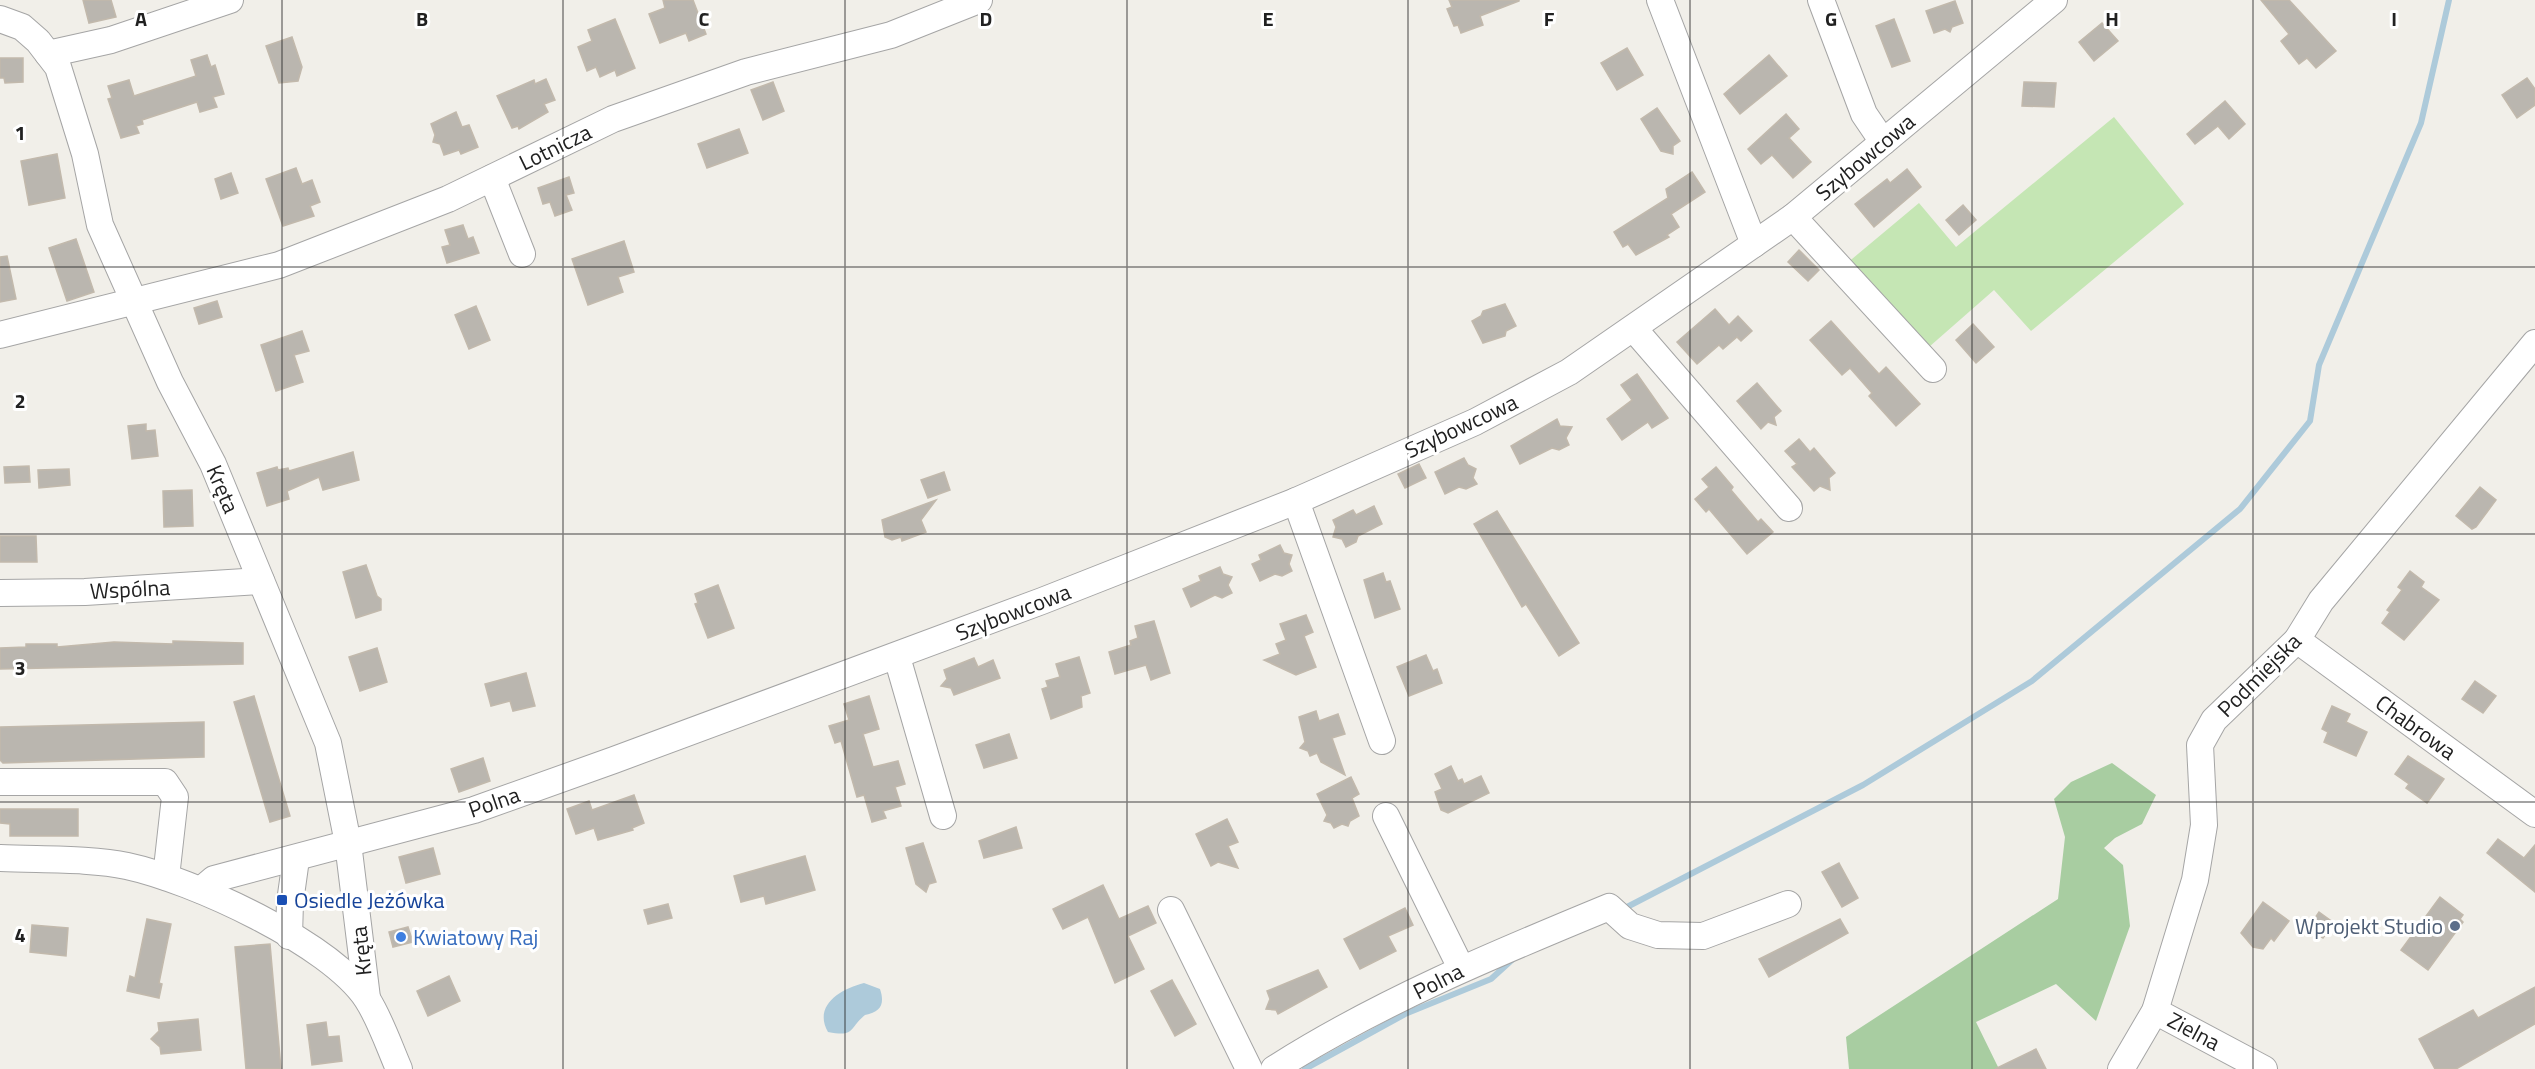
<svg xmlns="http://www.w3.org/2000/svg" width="2535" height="1069" viewBox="0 0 2535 1069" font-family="'Titillium Web',sans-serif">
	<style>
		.grass { fill: #c5e6b4 }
		.forest { fill: #a8cda1 }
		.water { fill: #adcada }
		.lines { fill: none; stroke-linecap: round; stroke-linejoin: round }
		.stream { stroke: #adcada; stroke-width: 6 }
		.building { fill: #bab6af; stroke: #c2b9ac; stroke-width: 1.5 }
		.minor-casing { stroke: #a5a5a5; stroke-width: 28 }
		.minor { stroke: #fff; stroke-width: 26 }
		.grid { fill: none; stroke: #212121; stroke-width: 1.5; stroke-opacity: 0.55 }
		.transit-dot { fill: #1a4fb4; stroke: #fff; stroke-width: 2 }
		.service-dot { fill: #5c6f8a; stroke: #fff; stroke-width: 2 }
		.shop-dot { fill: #3f7fe0; stroke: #fff; stroke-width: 2 }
		.labels { text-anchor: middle; stroke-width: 6; stroke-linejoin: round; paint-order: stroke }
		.street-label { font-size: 22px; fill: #212121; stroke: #fff }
		.transit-label { font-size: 22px; fill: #164399; stroke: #fff; text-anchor: start }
		.service-label { font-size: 22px; fill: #4e5e75; stroke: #fff; text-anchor: end }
		.shop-label { font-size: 22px; fill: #366cbe; stroke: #fff; text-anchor: start }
		.grid-label { font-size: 20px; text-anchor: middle; font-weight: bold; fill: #212121; stroke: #fff; stroke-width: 6; stroke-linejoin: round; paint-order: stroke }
	</style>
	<rect width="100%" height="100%" fill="#f1efe9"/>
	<polygon class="grass" points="2114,117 2184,204 2031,331 1994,290 1929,347 1846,264 1919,203 1956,247"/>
	<polygon class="forest" points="2112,763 2156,795 2142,824 2115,838 2104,848 2123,865 2130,926 2096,1021 2056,984 1976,1022 1999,1069 1849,1069 1846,1037 2058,899 2065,837 2054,799 2071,782"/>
	<path class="water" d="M864 983 880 989C885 1004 881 1012 865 1015 848 1029 856 1037 828 1032 813 1006 840 989 864 983Z"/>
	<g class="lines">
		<g class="stream">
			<polyline points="1627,907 1863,785 2032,681 2240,509 2310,421 2319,365 2421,123 2449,0"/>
			<polyline points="1305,1069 1405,1014 1491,979 1513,959"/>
		</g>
	</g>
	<g class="building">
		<polygon points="83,0 111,0 116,17 89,23"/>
		<polygon points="663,0 693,0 706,34 689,41 686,33 660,43 649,14 665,8"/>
		<polygon points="1449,0 1519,0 1519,1 1480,16 1483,25 1461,33 1458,25 1454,26 1447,9 1452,7"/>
		<polygon points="2261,0 2289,0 2336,51 2316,68 2307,58 2299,64 2281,41 2289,34"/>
		<polygon points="1955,1 1963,23 1952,27 1950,32 1945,29 1934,33 1926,11"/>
		<polygon points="615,19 635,68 617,76 615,70 600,77 596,67 587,71 578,47 592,41 588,30"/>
		<polygon points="1894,19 1910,61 1892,67 1876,26"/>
		<polygon points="2102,23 2118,41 2094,61 2079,42"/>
		<polygon points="292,37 302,67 298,81 279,83 266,46"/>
		<polygon points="1627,48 1643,75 1617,90 1601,63"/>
		<polygon points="207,55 211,67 215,65 224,94 213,97 217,107 200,112 197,102 142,120 143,124 136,126 139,133 121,138 108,99 112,98 108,86 129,80 134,96 196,76 191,60"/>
		<polygon points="1769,55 1787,76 1740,114 1724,94"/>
		<polygon points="0,58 23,58 23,82 5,83 4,78 0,78"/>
		<polygon points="2527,78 2535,89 2535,105 2517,118 2502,95"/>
		<polygon points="546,79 555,100 544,104 548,112 519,129 518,126 512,128 497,96 534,80 535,84"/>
		<polygon points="773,82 784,111 763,120 751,90"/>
		<polygon points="2024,82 2056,83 2054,107 2022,106"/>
		<polygon points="2225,101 2245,124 2229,139 2218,126 2195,144 2187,134"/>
		<polygon points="1657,108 1680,141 1673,146 1673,154 1661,151 1641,119"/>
		<polygon points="456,112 462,127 469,125 478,147 461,154 459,150 444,155 440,144 433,142 435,135 431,124"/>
		<polygon points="1786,114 1799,129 1789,138 1811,162 1793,178 1772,155 1761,164 1748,149"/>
		<polygon points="739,129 748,153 707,168 698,144"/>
		<polygon points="57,154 65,198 29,205 21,161"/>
		<polygon points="296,168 302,184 312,180 320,202 310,206 314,216 283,226 266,179"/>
		<polygon points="1907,169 1921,187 1874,227 1855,204 1887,179 1890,183"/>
		<polygon points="1692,172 1705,192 1671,214 1679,227 1667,235 1669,237 1636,255 1628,244 1623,247 1614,232 1668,198 1666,189"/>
		<polygon points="231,173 238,193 221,199 215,179"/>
		<polygon points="569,177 574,193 566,195 572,210 555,216 550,202 543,204 538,188"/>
		<polygon points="1963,205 1976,220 1959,235 1946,220"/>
		<polygon points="463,225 468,239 473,237 479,253 447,263 442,247 450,245 445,230"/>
		<polygon points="76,239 94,292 67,301 49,248"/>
		<polygon points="624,241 634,272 618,277 623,292 588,305 572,259"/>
		<polygon points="1799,250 1819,270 1808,281 1788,262"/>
		<polygon points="7,256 16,299 0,302 0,257"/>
		<polygon points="217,301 222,317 199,324 194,308"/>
		<polygon points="1505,304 1516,326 1506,331 1505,336 1483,343 1472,321 1481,316 1483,311"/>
		<polygon points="476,306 490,340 469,349 455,315"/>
		<polygon points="1715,309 1729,325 1738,316 1752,331 1741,341 1737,337 1723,349 1719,345 1697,364 1677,342"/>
		<polygon points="1831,321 1879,374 1886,367 1920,404 1896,426 1869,396 1872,393 1850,368 1842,375 1810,340"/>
		<polygon points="1973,324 1994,347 1976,363 1956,340"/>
		<polygon points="302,331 309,351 294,355 303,382 276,391 261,345"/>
		<polygon points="1637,374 1668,418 1652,428 1648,422 1622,440 1607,419 1632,400 1621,385"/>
		<polygon points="1757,383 1781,411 1774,417 1776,425 1768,422 1761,429 1737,401"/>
		<polygon points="1557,419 1560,426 1572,427 1566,438 1569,445 1559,450 1552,448 1520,464 1511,446"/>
		<polygon points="146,424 146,431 155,430 158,456 132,459 128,426"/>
		<polygon points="1799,439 1810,452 1814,448 1835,473 1829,478 1830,490 1820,486 1814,491 1792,467 1797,464 1785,451"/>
		<polygon points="353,452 359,480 323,490 319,477 287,491 289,499 267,506 257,473 277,467 278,470 288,468 289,471"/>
		<polygon points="1464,458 1468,465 1476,469 1473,478 1477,484 1466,489 1459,487 1445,494 1435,472"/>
		<polygon points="1419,464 1426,478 1405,488 1398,474"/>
		<polygon points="29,466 30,482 5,483 4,467"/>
		<polygon points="1716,467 1733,487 1731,490 1758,522 1761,519 1773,532 1747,554 1709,509 1706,512 1695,499 1709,487 1702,479"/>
		<polygon points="69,469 70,485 39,488 38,470"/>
		<polygon points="944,472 950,490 928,498 921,480"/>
		<polygon points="2480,487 2496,500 2476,527 2472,529 2456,516"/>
		<polygon points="192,490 193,526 164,527 163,491"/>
		<polygon points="936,500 921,520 926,532 902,541 901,537 892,540 885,537 882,520"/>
		<polygon points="1374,506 1382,524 1358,536 1356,542 1346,547 1342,539 1333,537 1336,527 1333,520 1353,510 1356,515"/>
		<polygon points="1497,511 1579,643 1559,656 1526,604 1522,607 1474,524"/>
		<polygon points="0,536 36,536 37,562 0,562"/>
		<polygon points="1280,545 1284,553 1292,555 1289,564 1292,571 1282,576 1275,574 1260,581 1252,564 1261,560 1259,555"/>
		<polygon points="366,565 377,596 381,599 381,610 356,618 343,572"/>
		<polygon points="1220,567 1223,574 1232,577 1228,585 1232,593 1222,598 1215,595 1191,607 1183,589 1201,581 1199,576"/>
		<polygon points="2410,571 2424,582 2421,587 2439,600 2404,640 2382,623 2390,612 2387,610 2402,590 2398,587"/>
		<polygon points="1383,573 1386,582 1390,581 1400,609 1375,618 1364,580"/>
		<polygon points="718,585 734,628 708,638 695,604 698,603 695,594"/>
		<polygon points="1306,615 1313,632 1304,636 1316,667 1296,675 1264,660 1280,654 1276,644 1286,640 1280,624"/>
		<polygon points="1154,621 1170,673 1151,680 1146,665 1115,674 1109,652 1131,645 1130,641 1138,638 1135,626"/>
		<polygon points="173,641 243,643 243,664 0,669 0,648 26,647 26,644 57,644 57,647 114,642 173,644"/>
		<polygon points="377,648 387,682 360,691 349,657"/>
		<polygon points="1426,655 1433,671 1437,669 1442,683 1409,696 1397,667"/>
		<polygon points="1079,657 1090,693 1081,696 1082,707 1051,719 1042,689 1048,687 1046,681 1060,677 1056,664"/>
		<polygon points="974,658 978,667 993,660 1000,678 954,695 951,688 941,686 947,679 944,670"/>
		<polygon points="526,673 535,706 513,711 510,701 491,706 485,684"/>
		<polygon points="2475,681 2496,696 2483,713 2462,699"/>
		<polygon points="254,696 290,816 270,822 234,702"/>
		<polygon points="869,696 879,729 863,734 873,767 898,761 905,784 895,787 901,806 883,811 886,818 872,822 864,795 857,797 841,741 835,743 829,726 849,720 844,704"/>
		<polygon points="2332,706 2350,714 2346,722 2367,732 2356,756 2324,742 2328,732 2322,729"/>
		<polygon points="1316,711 1319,721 1338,714 1345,734 1332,738 1345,775 1321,762 1317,753 1310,756 1308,751 1300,748 1305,742 1299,717"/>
		<polygon points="204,722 204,757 3,763 0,760 0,727"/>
		<polygon points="1009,734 1017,758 984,768 976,745"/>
		<polygon points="2408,756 2444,779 2427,803 2406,788 2409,784 2395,774"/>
		<polygon points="483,758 490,781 459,792 451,769"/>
		<polygon points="1451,766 1458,781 1462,779 1464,784 1481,776 1489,793 1448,813 1441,810 1435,792 1442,789 1435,774"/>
		<polygon points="1351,777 1359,794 1352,798 1359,816 1350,821 1348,826 1342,824 1334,828 1331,823 1324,821 1327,815 1317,794"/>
		<polygon points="634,795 644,823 632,828 633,830 598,840 594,828 576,834 567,809 589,801 592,810"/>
		<polygon points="0,809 78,809 78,836 10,836 10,824 0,823"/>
		<polygon points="1227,819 1238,842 1228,846 1238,868 1218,862 1211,866 1196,834"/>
		<polygon points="1016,827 1022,848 984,858 979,841"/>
		<polygon points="2498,839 2524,858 2535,845 2535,892 2487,853"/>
		<polygon points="923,843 936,882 929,884 926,892 916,884 906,848"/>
		<polygon points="433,848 440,874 406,883 399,857"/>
		<polygon points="805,856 815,890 766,904 764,896 741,902 734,876"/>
		<polygon points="1839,863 1858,898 1842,907 1822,872"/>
		<polygon points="1103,885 1119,919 1148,906 1156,923 1128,936 1144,969 1115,983 1088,917 1063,929 1053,909"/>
		<polygon points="2440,897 2463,915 2460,919 2463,922 2428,970 2401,950"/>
		<polygon points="2263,902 2289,921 2274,941 2271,938 2263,949 2253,947 2241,933"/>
		<polygon points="668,904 672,918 648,924 644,910"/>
		<polygon points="1405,908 1413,925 1388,936 1396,951 1360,969 1344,939"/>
		<polygon points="2319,912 2334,923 2323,938 2308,928"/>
		<polygon points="147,919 171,924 159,983 162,984 159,998 127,991 130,976 135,978"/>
		<polygon points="1840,919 1848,933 1769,977 1759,959"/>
		<polygon points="32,925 68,928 66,956 30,952"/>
		<polygon points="408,927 413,942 393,947 389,932"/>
		<polygon points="270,944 281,1069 246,1069 235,947"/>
		<polygon points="1318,970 1327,987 1278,1014 1276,1010 1266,1009 1270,999 1267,991"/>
		<polygon points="449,976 460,1001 428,1016 417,991"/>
		<polygon points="1172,980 1196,1024 1175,1036 1151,991"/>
		<polygon points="2535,987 2535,1024 2456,1069 2435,1069 2419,1039 2473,1010 2478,1018"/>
		<polygon points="198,1019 201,1050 161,1054 160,1047 151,1039 159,1031 158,1023"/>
		<polygon points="326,1022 328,1037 339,1036 342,1061 312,1065 307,1025"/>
		<polygon points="2036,1049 2046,1069 1995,1069"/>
	</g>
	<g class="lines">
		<g class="minor-casing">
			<g id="minor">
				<polyline points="1660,0 1754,244"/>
				<polyline points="1821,0 1864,114 1883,142"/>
				<polyline points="0,19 22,27 38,41 58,67 85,154 100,225 170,382 213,464 328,743 348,843 367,998"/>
				<polyline points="48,54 111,40 230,0"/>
				<polyline points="492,178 522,254"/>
				<polyline points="1793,217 1933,369"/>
				<polyline points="1634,329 1789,508"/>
				<polyline points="0,335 279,265 448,199 613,119 746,72 891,35 979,0"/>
				<polyline points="1296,501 1382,741"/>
				<polyline points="0,593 85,592 261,581"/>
				<polyline points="2297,640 2535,814"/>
				<polyline points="897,657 943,816"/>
				<polyline points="0,782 165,782 175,797 166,877"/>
				<polyline points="1386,816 1461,968"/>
				<path d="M0 858C37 860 92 858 127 866 192 880 330 943 367 999 380 1019 389 1046 399 1069"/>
				<polyline points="201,890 214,879 474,810 614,760 1042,601 1296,501 1475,422 1569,372 1793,217 2054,0"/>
				<polyline points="1171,910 1249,1069"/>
				<polyline points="289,936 290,902 296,859"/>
				<polyline points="2155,1011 2264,1069"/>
				<path d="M1274 1069C1379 1002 1495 954 1609 907L1630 926 1658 935 1703 936 1788 904"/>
				<polyline points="2121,1069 2155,1011 2195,880 2204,825 2200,745 2214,720 2297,640 2321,601 2535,343"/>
			</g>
		</g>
		<use href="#minor" class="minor"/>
	</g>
	<path class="grid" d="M282 0V1069M563 0V1069M845 0V1069M1127 0V1069M1408 0V1069M1690 0V1069M1972 0V1069M2253 0V1069M0 267H2535M0 534H2535M0 802H2535"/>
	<rect class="transit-dot" x="276" y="894" width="12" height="12" rx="3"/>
	<circle class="service-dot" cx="2455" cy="926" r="6"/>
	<circle class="shop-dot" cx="401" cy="937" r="6"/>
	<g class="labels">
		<g class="street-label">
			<text transform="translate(555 147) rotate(-26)" y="8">Lotnicza</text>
			<text transform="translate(1865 157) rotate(-40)" y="8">Szybowcowa</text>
			<text transform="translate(1461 426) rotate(-25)" y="8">Szybowcowa</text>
			<text transform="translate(223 489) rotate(67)" y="8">Kręta</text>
			<text transform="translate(130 589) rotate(-3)" y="8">Wspólna</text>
			<text transform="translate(1013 612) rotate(-21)" y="8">Szybowcowa</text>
			<text transform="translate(2259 675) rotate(-45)" y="8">Podmiejska</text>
			<text transform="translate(2416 727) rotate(36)" y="8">Chabrowa</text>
			<text transform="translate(494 802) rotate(-19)" y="8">Polna</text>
			<text transform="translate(361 951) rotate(-96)" y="8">Kręta</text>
			<text transform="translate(1438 981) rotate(-27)" y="8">Polna</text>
			<text transform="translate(2194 1031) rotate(28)" y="8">Zielna</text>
		</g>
		<g class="transit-label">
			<text x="294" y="908">Osiedle Jeżówka</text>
		</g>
		<g class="service-label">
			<text x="2443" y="934">Wprojekt Studio</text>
		</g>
		<g class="shop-label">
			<text x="413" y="945">Kwiatowy Raj</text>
		</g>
	</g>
	<g class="grid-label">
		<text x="141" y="26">A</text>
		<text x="422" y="26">B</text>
		<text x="704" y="26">C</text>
		<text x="986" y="26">D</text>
		<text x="1268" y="26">E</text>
		<text x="1549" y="26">F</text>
		<text x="1831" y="26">G</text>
		<text x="2112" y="26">H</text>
		<text x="2394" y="26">I</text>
		<text x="20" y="140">1</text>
		<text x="20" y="408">2</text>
		<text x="20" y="675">3</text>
		<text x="20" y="942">4</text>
	</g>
</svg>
